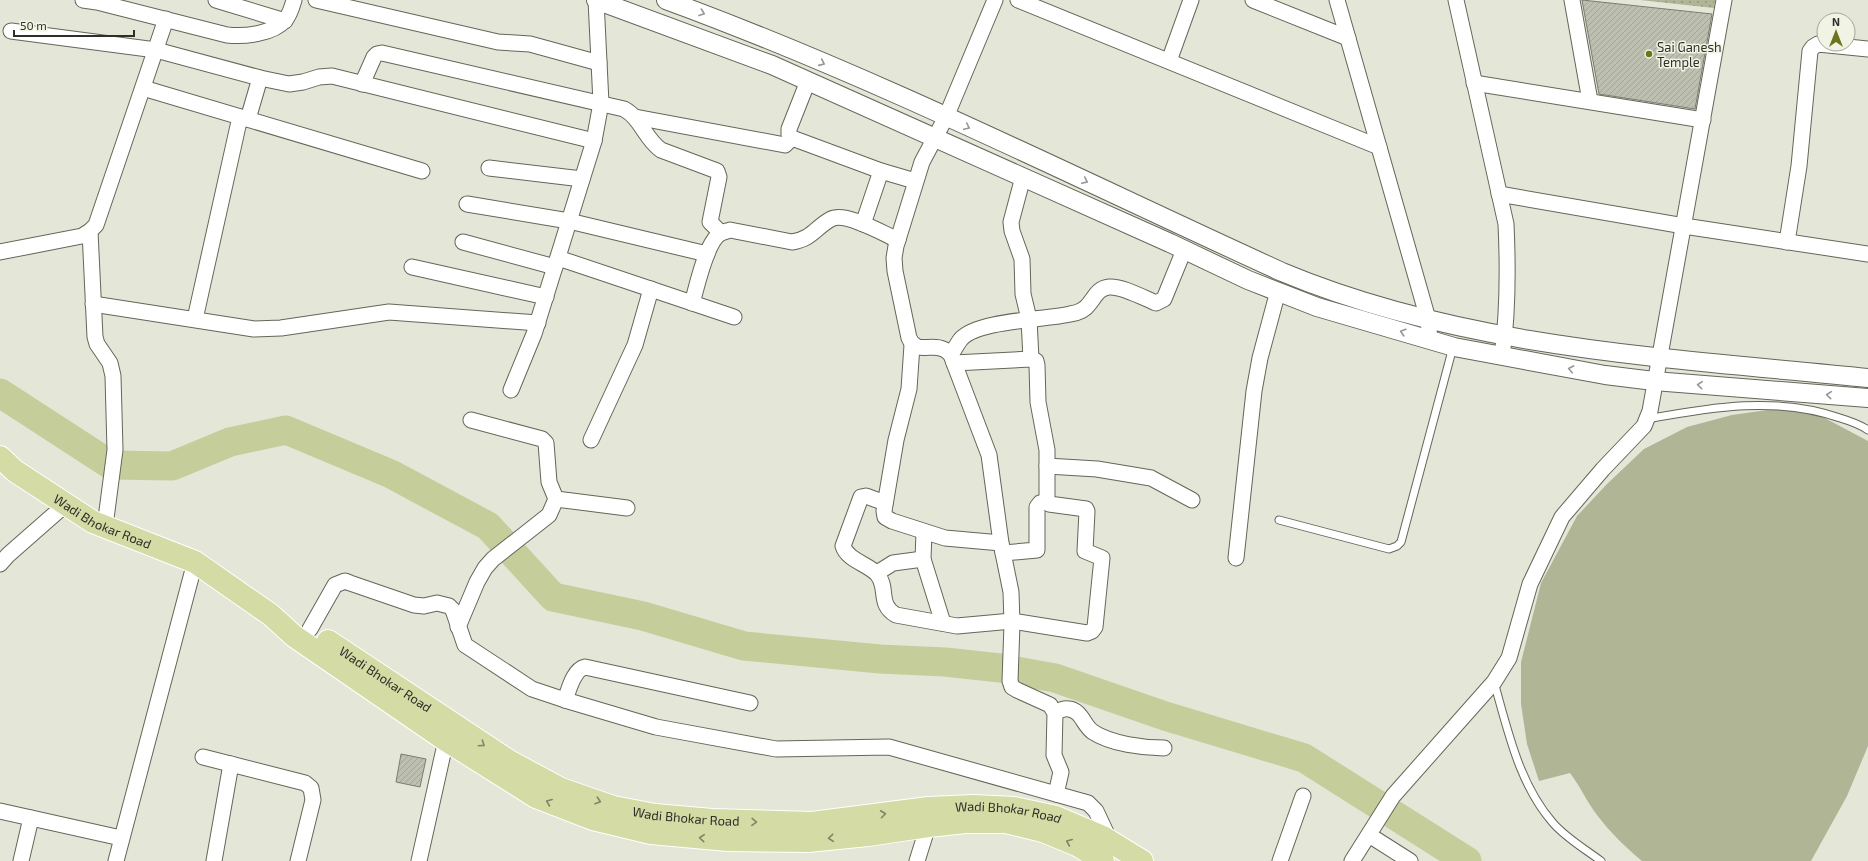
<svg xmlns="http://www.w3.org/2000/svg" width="1868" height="861" viewBox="0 0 1868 861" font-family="'Exo 2',sans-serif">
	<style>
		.green { fill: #b0b595 }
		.park { fill: url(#park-dots) }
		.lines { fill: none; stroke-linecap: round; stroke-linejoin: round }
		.river { stroke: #c5cd9a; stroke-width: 29 }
		.building { fill: url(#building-hatch); stroke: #7a7d6f }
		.service-casing { stroke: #646659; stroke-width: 9 }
		.minor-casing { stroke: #646659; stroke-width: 17 }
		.tertiary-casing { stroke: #646659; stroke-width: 20 }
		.primary-casing { stroke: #fff; stroke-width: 24 }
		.service { stroke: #fff; stroke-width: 7 }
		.minor { stroke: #fff; stroke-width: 15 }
		.tertiary { stroke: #fff; stroke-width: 18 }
		.primary { stroke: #d4dba4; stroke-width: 22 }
		.oneway { stroke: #969794 }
		.oneway2 { stroke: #818566 }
		.poi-dot { fill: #6c741d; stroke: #f1f4e4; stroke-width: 1.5 }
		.labels { text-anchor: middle; stroke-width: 3; stroke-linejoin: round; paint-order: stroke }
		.poi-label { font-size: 13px; fill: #2e2f29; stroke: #f1f4e4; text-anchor: start }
		.street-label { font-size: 13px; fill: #2e2f29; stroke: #f1f4e4 }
	</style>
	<defs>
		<pattern id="park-dots" width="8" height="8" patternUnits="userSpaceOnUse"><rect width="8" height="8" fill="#b0b595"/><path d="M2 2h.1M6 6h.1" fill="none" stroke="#90947a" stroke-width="1.8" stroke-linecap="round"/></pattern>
		<pattern id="building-hatch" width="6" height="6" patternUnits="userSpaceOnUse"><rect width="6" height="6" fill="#bdc0b1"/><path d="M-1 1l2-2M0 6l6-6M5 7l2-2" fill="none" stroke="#a3a598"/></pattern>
	</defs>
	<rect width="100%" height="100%" fill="#e4e6d7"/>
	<path class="green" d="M1781 408 1819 415 1868 441V746L1847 796 1811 861H1642C1625 847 1610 832 1597 815 1587 802 1580 786 1570 773L1539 781 1527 744 1521 704V662L1541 583 1577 516 1607 484 1644 449 1687 427 1732 415Z"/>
	<polygon class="park" points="1640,0 1715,0 1714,8"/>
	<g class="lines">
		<polyline class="river" points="0,393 111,465 172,466 230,442 286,430 391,474 488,526 553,597 643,616 744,646 880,659 945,662 1000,668 1055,678 1165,716 1304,758 1467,861"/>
	</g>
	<g class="building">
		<polygon points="1582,0 1712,14 1695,109 1599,94"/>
		<polygon points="401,754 426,759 420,787 396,782"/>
	</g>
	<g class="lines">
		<g class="service-casing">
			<g id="service">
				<path d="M1647 419C1712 407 1777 396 1840 418 1850 421 1859 424 1868 430"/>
				<polyline points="1279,520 1389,549 1397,546 1401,542 1453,347"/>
				<path d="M1494 682C1508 731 1519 784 1553 823 1566 838 1585 849 1601 861"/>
			</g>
		</g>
		<g class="minor-casing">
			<g id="minor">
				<path d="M83 0 97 2 227 35C244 37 273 34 285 20 290 15 292 7 294 0"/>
				<polyline points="216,0 285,21"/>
				<polyline points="316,0 498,42 530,44 599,63"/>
				<path d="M995 0 946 117 922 162 896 246 894 258 895 271 909 338C917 355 930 343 943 349 946 350 949 353 951 355L989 455 1001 543 1011 592 1012 624 1010 681 1012 687 1017 690 1050 705 1055 713 1054 755 1061 772 1056 794"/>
				<polyline points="1018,0 1379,147"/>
				<polyline points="1253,0 1348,38"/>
				<polyline points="1337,0 1428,319 1430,340"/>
				<path d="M1456 0 1506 224C1508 267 1508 313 1502 356"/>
				<polyline points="1572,0 1590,101"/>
				<polyline points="11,31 156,50 260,78 289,84 303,82 319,77 332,76 594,141"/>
				<polyline points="1169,61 1191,0"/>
				<polyline points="808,81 789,129 789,135 792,138 881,171 915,181"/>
				<polyline points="1474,83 1703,120"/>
				<path d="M362 84 374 57 377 54 382 53 624 109C641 118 645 139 661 150L717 171 719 177 710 222 721 233"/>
				<polyline points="143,88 422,171"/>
				<polyline points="635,117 785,145 792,138"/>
				<polyline points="248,119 260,78"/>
				<polyline points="489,168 582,179"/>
				<polyline points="1023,177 1011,222 1012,231 1022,259 1023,294 1029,319 1031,359"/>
				<polyline points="1499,194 1684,226 1868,254"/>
				<polyline points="467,204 569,221 707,254"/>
				<polyline points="863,224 881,171"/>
				<polyline points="90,231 95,337 97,344 110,363 113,376 115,450 105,526"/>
				<polyline points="463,242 555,267"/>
				<polyline points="1787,242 1799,166 1810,51 1813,47 1818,44 1868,49"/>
				<polyline points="0,252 82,236 90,231 96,225 166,19"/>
				<polyline points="558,258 734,317"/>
				<polyline points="412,267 546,297"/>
				<path d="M692 303C697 287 706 241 721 233 723 232 727 231 730 230L792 242C812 239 816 227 831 219 845 211 884 234 898 240"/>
				<polyline points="93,304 254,329 281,328 389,312 538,323"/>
				<polyline points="195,319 240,117"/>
				<polyline points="912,345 909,389 896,440 884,511 885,517 892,521 945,538 1001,543"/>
				<path d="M951 355C954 350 957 344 961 339 978 320 1045 320 1070 314 1077 313 1085 310 1089 304 1095 297 1098 288 1109 287 1122 286 1144 298 1156 303L1164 299 1184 250"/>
				<polyline points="511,390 534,334 594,141 601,103 596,0"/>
				<polyline points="591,440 635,345 651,289"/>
				<polyline points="1047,466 1097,469 1151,478 1192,500"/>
				<polyline points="556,499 627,508"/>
				<path d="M885 503 866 496 861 497 843 546C847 560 868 564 877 574 889 588 877 604 896 615L957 626 1012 621 1087 633 1092 631 1095 627 1102 558 1085 551 1087 511 1086 509 1049 504 1047 502V450L1038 402 1037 365 1036 361 1031 359 954 363"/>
				<polyline points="924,532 923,559 943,623"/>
				<polyline points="1003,553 1037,550 1037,507 1040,503 1047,502"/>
				<polyline points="1236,558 1254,391 1260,358 1278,291"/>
				<polyline points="0,564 8,555 66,504"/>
				<polyline points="877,573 893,563 923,559"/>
				<polyline points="458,627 477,582 485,568 493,559 549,515 556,499 549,482 546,443 542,439 471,420"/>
				<polyline points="310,629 335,585 345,581 350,583 414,605 424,606 437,603 449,606 453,610 465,645 532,689 565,700 656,727 776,749 889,747 1088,803 1096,811 1110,841"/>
				<path d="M565 700C569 690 573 670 585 667L750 703"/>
				<path d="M1055 713C1060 710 1064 708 1069 709 1082 711 1083 725 1093 732 1111 744 1144 748 1164 748"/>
				<polyline points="203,757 305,783 311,788 313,800 298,861"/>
				<polyline points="0,811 121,838"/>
				<polyline points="1369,835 1410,861"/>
				<polyline points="21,861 31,818"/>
				<polyline points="116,861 195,562"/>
				<polyline points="214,861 231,764"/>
				<polyline points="419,861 446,740 450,732"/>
				<polyline points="917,861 928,826 928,817"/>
				<polyline points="1280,861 1303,796"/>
				<polyline points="1352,861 1393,796 1494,682 1509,658 1530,584 1562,517 1603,469 1644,426 1650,411 1724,0"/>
			</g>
		</g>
		<g class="tertiary-casing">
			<g id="tertiary">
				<polyline points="596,0 772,65 1170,243 1248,280 1317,307 1454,347 1605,375 1654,381 1868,398"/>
				<path d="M666 0C876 77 1078 179 1282 272 1466 349 1672 358 1868 378"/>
			</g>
		</g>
		<g class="primary-casing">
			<g id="primary">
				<path id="s1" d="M0 457 15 471 93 522 195 562 271 615 294 636 444 739 536 797 593 819 651 833 728 840 808 841 868 835 928 826 966 822H1006L1043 831 1077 845 1103 861"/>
				<path id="s2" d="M328 641 509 761 561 789 613 807 655 815 712 820 812 823 929 808 974 806 1014 808 1056 817 1103 837 1142 861"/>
			</g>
		</g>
		<use href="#service" class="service"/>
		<use href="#minor" class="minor"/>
		<use href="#tertiary" class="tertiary"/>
		<use href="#primary" class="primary"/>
	</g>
	<defs><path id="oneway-chevron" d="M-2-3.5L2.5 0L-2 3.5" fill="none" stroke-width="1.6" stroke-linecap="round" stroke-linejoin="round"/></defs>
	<g class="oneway">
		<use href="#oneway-chevron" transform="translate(702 13) rotate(20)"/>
		<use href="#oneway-chevron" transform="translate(822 63) rotate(24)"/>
		<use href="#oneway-chevron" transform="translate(967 127) rotate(25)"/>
		<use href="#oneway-chevron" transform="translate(1085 181) rotate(25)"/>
		<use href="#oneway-chevron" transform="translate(1403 332) rotate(-163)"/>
		<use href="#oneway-chevron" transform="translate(1571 369) rotate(-169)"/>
		<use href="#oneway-chevron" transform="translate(1700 385) rotate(-175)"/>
		<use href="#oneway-chevron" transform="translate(1829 395) rotate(-175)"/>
	</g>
	<g class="oneway2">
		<use href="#oneway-chevron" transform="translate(482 744) rotate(34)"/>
		<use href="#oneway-chevron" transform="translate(598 801) rotate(18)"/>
		<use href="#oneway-chevron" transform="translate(549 802) rotate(-158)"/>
		<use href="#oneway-chevron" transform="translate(883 814) rotate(-7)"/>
		<use href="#oneway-chevron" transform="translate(754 822) rotate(2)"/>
		<use href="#oneway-chevron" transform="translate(702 838) rotate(-175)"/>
		<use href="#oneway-chevron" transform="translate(831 838) rotate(175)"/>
		<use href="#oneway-chevron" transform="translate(1069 842) rotate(-157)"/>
	</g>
	<circle class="poi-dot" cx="1649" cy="54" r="4"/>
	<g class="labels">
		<g class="poi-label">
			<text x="1657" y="52">Sai Ganesh<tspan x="1657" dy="15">Temple</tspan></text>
		</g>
		<g class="street-label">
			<text dy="5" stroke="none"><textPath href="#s1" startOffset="122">Wadi Bhokar Road</textPath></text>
			<text dy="5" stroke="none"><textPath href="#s2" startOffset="69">Wadi Bhokar Road</textPath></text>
			<text dy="5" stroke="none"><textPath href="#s2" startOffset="405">Wadi Bhokar Road</textPath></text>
			<text dy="5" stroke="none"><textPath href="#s2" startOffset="729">Wadi Bhokar Road</textPath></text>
		</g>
	</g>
	<g transform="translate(1836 32)"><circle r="19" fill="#f1f4e4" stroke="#a3a599"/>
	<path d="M0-3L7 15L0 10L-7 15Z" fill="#6c741d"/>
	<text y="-6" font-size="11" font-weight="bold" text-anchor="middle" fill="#2e2f29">N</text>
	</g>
	<path d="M14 30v6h120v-6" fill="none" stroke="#2e2f29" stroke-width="2"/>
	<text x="20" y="30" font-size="12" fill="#2e2f29" stroke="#f1f4e4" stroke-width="3" paint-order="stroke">50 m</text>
</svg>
